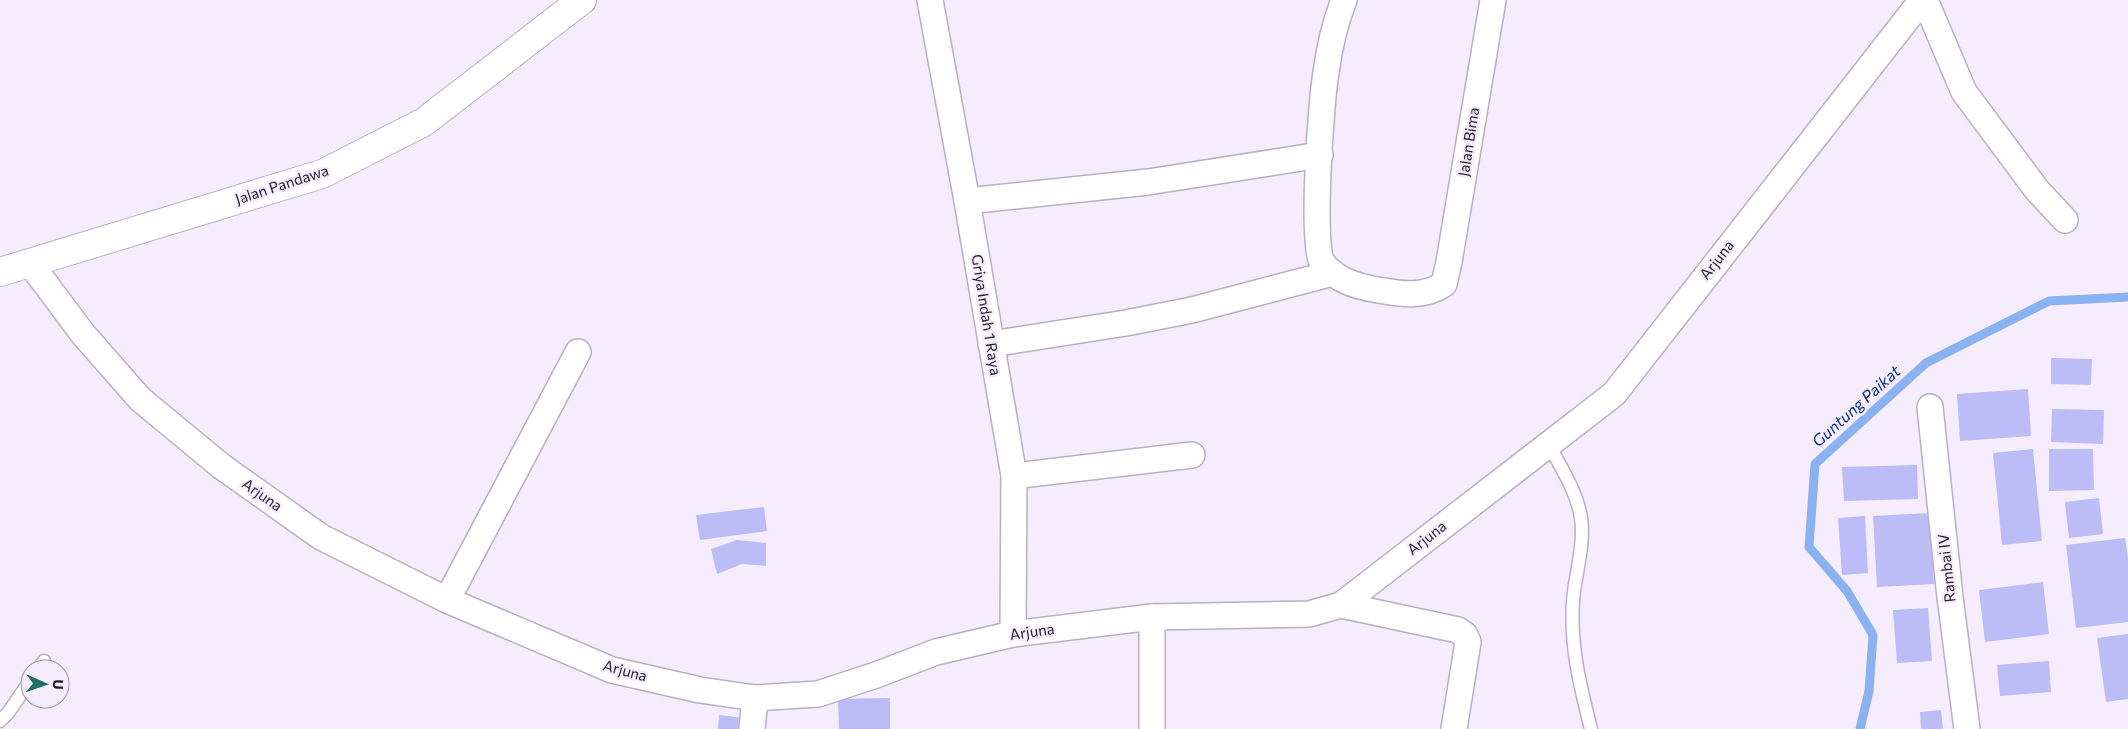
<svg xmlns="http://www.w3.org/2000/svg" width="2128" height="729" viewBox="0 0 2128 729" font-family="Commissioner,sans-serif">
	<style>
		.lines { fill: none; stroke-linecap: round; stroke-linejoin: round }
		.stream { stroke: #8ab1f0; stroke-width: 9 }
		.building { fill: #bcbcf6 }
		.lane-casing { stroke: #b9afc2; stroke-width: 15 }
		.street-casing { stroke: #b9afc2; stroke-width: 28 }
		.secondary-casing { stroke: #b9afc2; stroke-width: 30 }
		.lane { stroke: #fff; stroke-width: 12 }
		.street { stroke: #fff; stroke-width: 25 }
		.secondary { stroke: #fff; stroke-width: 28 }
		.labels { text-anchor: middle; stroke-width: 5; stroke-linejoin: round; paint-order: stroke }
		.street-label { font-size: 15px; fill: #201d24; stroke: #f5edfd }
		.water-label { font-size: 16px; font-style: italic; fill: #053279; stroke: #f5edfd }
	</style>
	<rect width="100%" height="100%" fill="#f5edfd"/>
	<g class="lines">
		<polyline class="stream" points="1860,729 1869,691 1873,635 1847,591 1809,547 1815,464 1926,363 2049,301 2128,297"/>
	</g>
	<g class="building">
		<polygon points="2051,358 2092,359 2091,385 2051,384"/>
		<polygon points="2028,389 2031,436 1960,441 1957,394"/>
		<polygon points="2052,409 2104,410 2103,444 2051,442"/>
		<polygon points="2033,449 2042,541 2002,545 1993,453"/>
		<polygon points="2049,449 2093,449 2094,490 2049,491"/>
		<polygon points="1917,465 1918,499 1844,501 1842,467"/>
		<polygon points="2099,498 2103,534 2069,538 2065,502"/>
		<polygon points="764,507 767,531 700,540 696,515"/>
		<polygon points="1930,513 1934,584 1877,587 1873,516"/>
		<polygon points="1865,516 1868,573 1842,575 1838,518"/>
		<polygon points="2125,538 2128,558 2128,622 2076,628 2066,545"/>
		<polygon points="737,540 766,543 766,566 742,564 717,574 711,549"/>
		<polygon points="2043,582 2049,634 1985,642 1979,590"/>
		<polygon points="1928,608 1932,661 1897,663 1893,610"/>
		<polygon points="2128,634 2128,699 2106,702 2097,638"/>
		<polygon points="2049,661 2051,692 2000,696 1997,665"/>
		<polygon points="890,698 890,729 839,729 838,699"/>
		<polygon points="1941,710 1943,729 1921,729 1920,712"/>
		<polygon points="719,715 744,718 743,729 718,729"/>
	</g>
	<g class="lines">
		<g class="lane-casing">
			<g id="lane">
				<path d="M1549 445C1561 468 1577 491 1581 518 1585 545 1575 574 1573 601 1570 647 1580 685 1591 729"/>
				<polyline points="38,669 44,661"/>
				<polyline points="0,721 8,713 30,681"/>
			</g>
		</g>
		<g class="street-casing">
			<g id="street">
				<polyline points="930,0 967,201 1014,476 1013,634"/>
				<path d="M1344 0C1335 23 1329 49 1326 73 1321 99 1311 246 1322 262 1334 280 1359 287 1378 290 1401 294 1424 298 1444 284L1449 262 1493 0"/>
				<polyline points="1925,0 1964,92 2037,190 2065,220"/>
				<polyline points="967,201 1148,182 1320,155"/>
				<polyline points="30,263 83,334 140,399 221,466 321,537 447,600 612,670 700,690 755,698 818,694 876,675 936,652 1013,634 1152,617 1309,614 1341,605 1614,394 1922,0"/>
				<polyline points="991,344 1126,323 1192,310 1333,273"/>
				<polyline points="1930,407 1950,597 1967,729"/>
				<polyline points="1014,476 1192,455"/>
				<polyline points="447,600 578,352"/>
				<polyline points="1341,605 1458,630 1465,635 1468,642 1454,729"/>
				<polyline points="752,729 755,698"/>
				<polyline points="1152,729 1152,617"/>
			</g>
		</g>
		<g class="secondary-casing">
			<polyline id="secondary" points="0,272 322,174 424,122 582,0"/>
		</g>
		<use href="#lane" class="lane"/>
		<use href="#street" class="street"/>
		<use href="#secondary" class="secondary"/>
	</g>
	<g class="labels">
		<g class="street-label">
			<text transform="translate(1469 142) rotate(-81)" y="5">Jalan Bima</text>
			<text transform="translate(282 185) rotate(-18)" y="5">Jalan Pandawa</text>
			<text transform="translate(1717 260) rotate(-52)" y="5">Arjuna</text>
			<text transform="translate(986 315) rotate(81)" y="5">Griya Indah 1 Raya</text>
			<text transform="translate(262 495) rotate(35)" y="5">Arjuna</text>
			<text transform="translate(1427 538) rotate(-38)" y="5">Arjuna</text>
			<text transform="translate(1947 568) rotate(-96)" y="5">Rambai IV</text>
			<text transform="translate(1032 632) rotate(-8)" y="5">Arjuna</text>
			<text transform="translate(625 671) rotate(15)" y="5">Arjuna</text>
		</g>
		<g class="water-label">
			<text transform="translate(1856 406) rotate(-42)" y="6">Guntung Paikat</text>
		</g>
	</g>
	<g transform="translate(45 684) rotate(92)"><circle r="24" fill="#f5edfd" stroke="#a09aa6"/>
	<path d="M0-4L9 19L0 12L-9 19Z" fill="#246e68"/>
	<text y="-8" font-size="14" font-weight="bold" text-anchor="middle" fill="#201d24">U</text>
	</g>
</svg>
